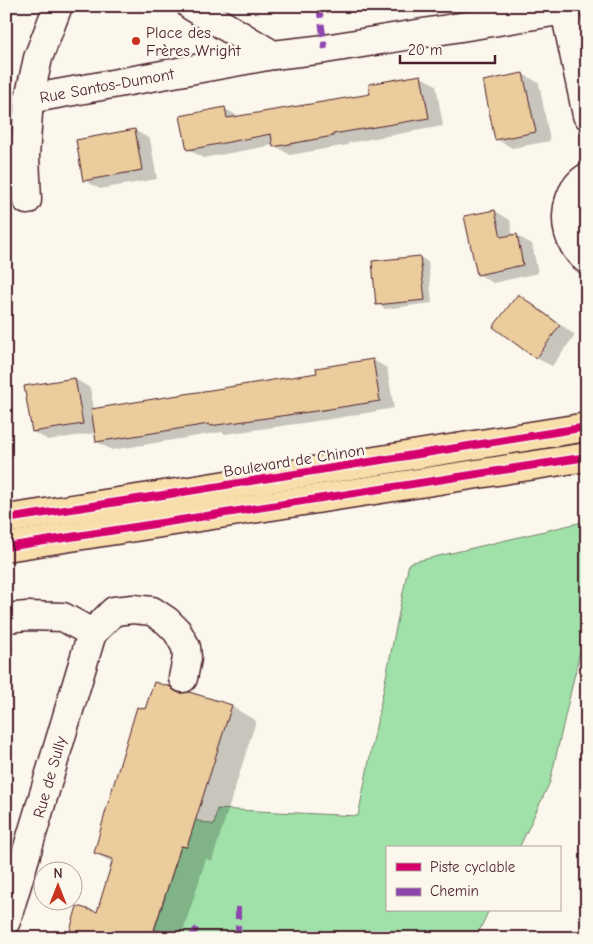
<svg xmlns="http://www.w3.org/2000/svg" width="593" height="944" viewBox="0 0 593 944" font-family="'Comic Neue',sans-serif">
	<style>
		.green { fill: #a0e1aa; stroke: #75806a }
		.shadow { fill: #0003 }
		.building { fill: #ebcc9d; stroke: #4a1f2b }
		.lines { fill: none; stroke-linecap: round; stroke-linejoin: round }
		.street-casing { stroke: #4a1f2b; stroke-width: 31 }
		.primary-casing { stroke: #4a1f2b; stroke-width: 31 }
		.street { stroke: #fbf7ec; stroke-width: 28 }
		.primary { stroke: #f8deab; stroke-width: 28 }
		.quiet { stroke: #8e44ad; stroke-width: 6; stroke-dasharray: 12 6; stroke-linecap: butt }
		.cycleway-casing { stroke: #fbf7ec; stroke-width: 11 }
		.cycleway { stroke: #d6006c; stroke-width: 8 }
		.poi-dot { fill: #c8321e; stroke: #fbf7ec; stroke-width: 2 }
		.labels { text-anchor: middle; stroke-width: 5; stroke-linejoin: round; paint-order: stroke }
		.poi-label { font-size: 16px; fill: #4a1f2b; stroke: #fbf7ec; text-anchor: start }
		.street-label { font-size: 16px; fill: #4a1f2b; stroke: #fbf7ec }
	</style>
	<rect width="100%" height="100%" fill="#fbf7ec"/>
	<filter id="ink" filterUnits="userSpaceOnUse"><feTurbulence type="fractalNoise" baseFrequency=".02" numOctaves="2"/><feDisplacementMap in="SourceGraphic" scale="10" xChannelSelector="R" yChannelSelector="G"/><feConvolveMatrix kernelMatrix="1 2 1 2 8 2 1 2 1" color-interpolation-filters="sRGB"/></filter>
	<g filter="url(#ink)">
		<polygon class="green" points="587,521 587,621 550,782 519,848 387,848 387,910 489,910 476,938 152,938 181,846 187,847 195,820 214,825 217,809 358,816 409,563"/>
		<g class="shadow">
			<polygon points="352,6 380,6 359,10"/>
			<polygon points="523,74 539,83 550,141 512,148 496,139 485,82"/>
			<polygon points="421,77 436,85 443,126 348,143 348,145 290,155 274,145 203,158 188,149 225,109 240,117 372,95"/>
			<polygon points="134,130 150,139 157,179 100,189 84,180"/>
			<polygon points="495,211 510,220 513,236 517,236 532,244 538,273 493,283 478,274"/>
			<polygon points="420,257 428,262 432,303 385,309 378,304"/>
			<polygon points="518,295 533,304 575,335 552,366 536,358"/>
			<polygon points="373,360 387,368 394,408 338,418 225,434 222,432 112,450 97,442 96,433 48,440 33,432 75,379 90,388 94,409 318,374"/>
			<polygon points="170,688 181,694 231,706 256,721 212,861 206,859 181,938 69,938 97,914 113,863 96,853 146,711"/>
		</g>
		<g class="building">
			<polygon points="523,73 536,132 495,140 483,81"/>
			<polygon points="421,75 429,118 333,134 333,136 273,147 271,134 187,150 180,116 225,107 227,118 370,94 369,84"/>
			<polygon points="135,129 142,170 83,181 76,140"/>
			<polygon points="495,210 501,237 517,234 523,265 477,275 464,216"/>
			<polygon points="420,256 425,300 376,305 372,261"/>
			<polygon points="518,294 560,325 536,359 493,327"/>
			<polygon points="373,359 380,401 323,410 210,426 209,424 96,442 91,409 317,373 316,368"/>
			<polygon points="75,378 83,424 32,432 24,386"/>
			<polygon points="154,682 171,687 173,690 179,693 189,692 232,705 187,847 181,846 154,930 160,931 159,938 68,938 77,906 97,912 113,859 94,853 106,810 137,707 145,709"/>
		</g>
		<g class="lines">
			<g class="street-casing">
				<g id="street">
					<polyline points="191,6 273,55 325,49 565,10"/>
					<polyline points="564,6 587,115"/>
					<path id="s1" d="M29 99 273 55"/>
					<path d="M587 177C565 191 562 224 574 245 577 251 582 256 587 260"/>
					<polyline points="27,200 25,156 29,99 38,58 58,6"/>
					<polyline points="6,618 27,616 63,617 92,633 6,921"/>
					<polyline points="92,633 114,611 133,609 152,611 167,621 177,631 186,647 187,658 183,678"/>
				</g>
			</g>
			<g class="primary-casing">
				<g id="primary">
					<polyline points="6,519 183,492 587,427"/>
					<polyline points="6,547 587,457"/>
				</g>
			</g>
			<use href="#street" class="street"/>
			<use href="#primary" class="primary"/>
			<g class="quiet">
				<polyline points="319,6 325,49"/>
				<polyline points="238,907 238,938"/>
				<polyline points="190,938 199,926"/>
			</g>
			<g class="cycleway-casing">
				<g id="cycleway">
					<polyline points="6,519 183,492 587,427"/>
					<polyline points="6,547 587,457"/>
				</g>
			</g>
			<use href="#cycleway" class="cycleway"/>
		</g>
	</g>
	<circle class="poi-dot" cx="136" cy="41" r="5"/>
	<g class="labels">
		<g class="poi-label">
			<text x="146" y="38">Place des<tspan x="146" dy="18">Frères Wright</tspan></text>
		</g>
		<g class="street-label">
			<text dy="6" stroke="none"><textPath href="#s1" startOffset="79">Rue Santos-Dumont</textPath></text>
			<text transform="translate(294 460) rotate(-9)" y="6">Boulevard de Chinon</text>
			<text transform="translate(49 777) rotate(-74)" y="6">Rue de Sully</text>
		</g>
	</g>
	<rect width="593" height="944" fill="none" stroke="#fbf7ec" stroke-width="25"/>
	<rect x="12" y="12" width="568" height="919" fill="none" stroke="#4a1f2b" stroke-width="2" filter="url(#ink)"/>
	<rect x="386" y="846" width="175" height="65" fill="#fbf7ec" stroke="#b4a19f"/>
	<rect x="396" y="863" width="25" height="8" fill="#d6006c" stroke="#b4a19f"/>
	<text x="430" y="872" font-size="15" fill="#4a1f2b">Piste cyclable</text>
	<rect x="396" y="888" width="25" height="8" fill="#8e44ad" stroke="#b4a19f"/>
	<text x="430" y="896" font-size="15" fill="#4a1f2b">Chemin</text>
	<g transform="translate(58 886)"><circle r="24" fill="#fbf7ec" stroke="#b4a19f"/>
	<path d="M0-4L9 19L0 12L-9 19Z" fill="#c8321e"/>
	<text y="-8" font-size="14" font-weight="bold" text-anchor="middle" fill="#4a1f2b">N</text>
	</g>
	<path d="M400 55v8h95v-8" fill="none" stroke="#4a1f2b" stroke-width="2.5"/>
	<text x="408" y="55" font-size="15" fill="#4a1f2b" stroke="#fbf7ec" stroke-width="4" paint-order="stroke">20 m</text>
</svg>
